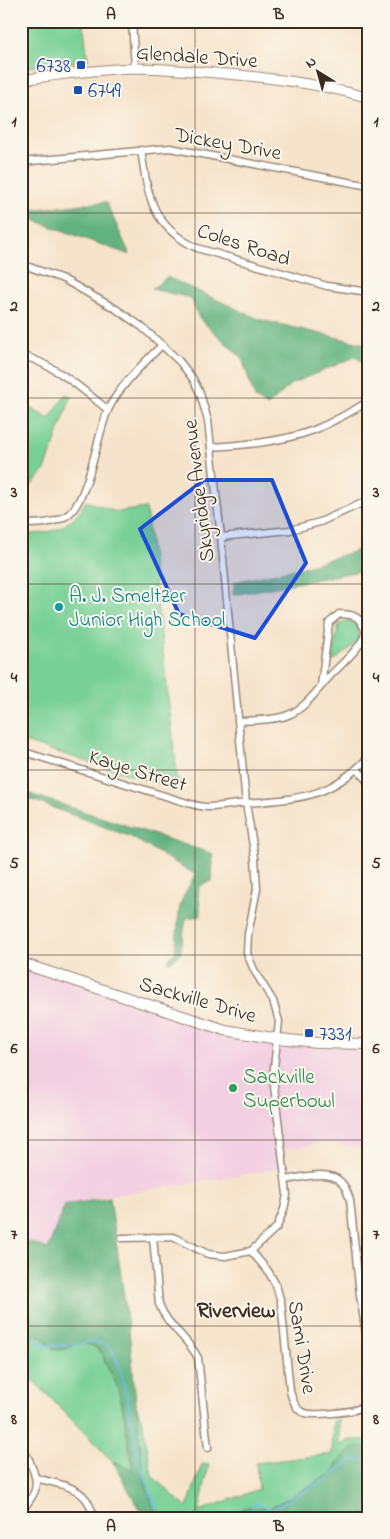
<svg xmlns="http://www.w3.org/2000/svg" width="390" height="1539" viewBox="0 0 390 1539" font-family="'Indie Flower',sans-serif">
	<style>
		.built { fill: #f2cfe1 }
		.green { fill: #78d096; stroke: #5a7d5a }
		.forest { fill: #62b27f; stroke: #4e6e4e }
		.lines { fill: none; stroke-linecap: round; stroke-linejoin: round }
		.stream { stroke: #62b7de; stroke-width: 2 }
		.minor-casing { stroke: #988674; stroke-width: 9 }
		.secondary-casing { stroke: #988674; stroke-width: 11 }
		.primary-casing { stroke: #988674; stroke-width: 12 }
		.minor { stroke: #fff; stroke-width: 6 }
		.secondary { stroke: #fff; stroke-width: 9 }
		.primary { stroke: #fff; stroke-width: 10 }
		.marked { fill: #1d4ed8; fill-opacity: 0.2; stroke: #1d4ed8; stroke-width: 4; stroke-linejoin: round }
		.grid { fill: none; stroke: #3b2a1e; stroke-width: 1; stroke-opacity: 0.55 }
		.transit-dot { fill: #1a4fb4; stroke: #fbf7ec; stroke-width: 2 }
		.culture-dot { fill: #0f9aa8; stroke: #fbf7ec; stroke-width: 2 }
		.leisure-dot { fill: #2e9e5b; stroke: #fbf7ec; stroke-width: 2 }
		.labels { text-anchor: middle; stroke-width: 4; stroke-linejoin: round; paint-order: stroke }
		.street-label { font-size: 21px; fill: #3b2a1e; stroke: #fbf7ec }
		.transit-label { font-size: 21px; fill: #164399; stroke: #fbf7ec; text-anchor: start }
		.culture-label { font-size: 21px; fill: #0d838f; stroke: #fbf7ec; text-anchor: start }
		.leisure-label { font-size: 21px; fill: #27864d; stroke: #fbf7ec; text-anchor: start }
		.neighbourhood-label { font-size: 22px; font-weight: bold; fill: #3b2a1e; stroke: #fbf7ec }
		.neatline { fill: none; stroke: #3b2a1e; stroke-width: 2 }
		.grid-label { font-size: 16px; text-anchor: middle; font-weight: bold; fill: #3b2a1e }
	</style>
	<rect width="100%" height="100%" fill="#fbf7ec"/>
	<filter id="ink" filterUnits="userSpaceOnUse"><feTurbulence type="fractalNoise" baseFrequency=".02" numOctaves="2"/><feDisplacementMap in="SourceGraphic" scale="10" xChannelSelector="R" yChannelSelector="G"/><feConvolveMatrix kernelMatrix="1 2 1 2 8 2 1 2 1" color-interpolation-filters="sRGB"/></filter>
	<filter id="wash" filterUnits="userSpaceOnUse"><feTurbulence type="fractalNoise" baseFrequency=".0096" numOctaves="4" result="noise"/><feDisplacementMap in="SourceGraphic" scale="20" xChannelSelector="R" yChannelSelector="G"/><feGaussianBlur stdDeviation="1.12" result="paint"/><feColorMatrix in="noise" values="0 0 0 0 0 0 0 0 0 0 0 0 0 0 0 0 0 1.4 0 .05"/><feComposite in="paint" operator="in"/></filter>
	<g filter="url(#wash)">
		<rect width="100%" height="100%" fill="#f6e3cb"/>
		<polygon class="built" points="21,955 172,1002 221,1031 369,1045 369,1149 325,1143 283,1149 285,1168 113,1195 65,1205 48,1250 21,1239"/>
		<g class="green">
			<polygon points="21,21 83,21 88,60 21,68"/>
			<polygon points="66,394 71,397 45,470 32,485 21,486 21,407 32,409 49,419"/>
			<path d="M86 501 116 512 146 508 179 790 21 741V535C53 533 69 530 86 501Z"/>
			<polygon points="348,620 357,623 359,639 348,650 330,664 339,625"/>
			<polygon points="36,1334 45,1340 52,1349 61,1350 81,1343 93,1346 104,1355 105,1363 117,1383 121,1399 133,1470 113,1462 21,1368 21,1348"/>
			<polygon points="136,1405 143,1424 152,1476 187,1508 202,1464 209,1465 199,1511 259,1489 256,1463 332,1454 333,1421 339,1420 339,1446 350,1440 368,1440 369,1449 365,1447 346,1455 339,1461 331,1474 283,1501 269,1508 244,1508 234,1514 232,1518 157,1518 143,1476"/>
		</g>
		<g class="forest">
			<polygon points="106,202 130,255 36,221 28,210"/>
			<polygon points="167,277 261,320 369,345 369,365 355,357 291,384 268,406 255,398 242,358 199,318 191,298 152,289"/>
			<polygon points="369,545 369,580 360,571 233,595 234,582 300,568 362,549"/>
			<polygon points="21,791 213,854 212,881 199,886 198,893 201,916 186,918 180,954 169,963 168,959 175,953 180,904 195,874 131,837 38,802 21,797"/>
			<path d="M110 1198 130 1339 143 1476 157 1518H144L113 1462 133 1470C133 1461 130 1452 129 1443 124 1414 122 1391 107 1365 102 1356 104 1350 91 1345 79 1340 68 1351 54 1350L45 1340 37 1334 21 1348V1239L48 1249 65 1205Z"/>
			<polygon points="362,1446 369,1449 369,1518 232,1518 234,1514 247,1507 269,1508 283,1501 331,1474 339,1461 350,1451 355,1448"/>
		</g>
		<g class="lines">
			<g class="stream">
				<path d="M21 1335 49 1346 76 1345 92 1341 110 1346C130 1383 130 1427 141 1467 146 1484 155 1501 161 1518"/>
				<polyline points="251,1518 251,1511 256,1503 273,1510 288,1500 325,1480 352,1460 369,1461"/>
			</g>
		</g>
	</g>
	<g filter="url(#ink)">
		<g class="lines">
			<g class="minor-casing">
				<g id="minor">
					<polyline points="132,21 135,68"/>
					<path d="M141 150C148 196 151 226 197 248L327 286 369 292"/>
					<polyline points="21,162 170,148 369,186"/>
					<polyline points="21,264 63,279 116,309 142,327 162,345 180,362 193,379 200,393 208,421 221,537 246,803 255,858 257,889 248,934 247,953 254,970 273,1001 279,1021 273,1077 287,1195 284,1209 277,1227 251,1251 225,1256 208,1254 173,1237 122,1238"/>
					<path d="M21 355C55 365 81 388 108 410"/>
					<path d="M211 447C245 445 281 442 314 430 333 422 351 412 369 401"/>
					<path d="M21 524C36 524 53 524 66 516 88 504 97 434 108 410 120 385 143 364 162 345"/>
					<polyline points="221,537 290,530 320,522 369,500"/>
					<path d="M238 721C253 720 273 721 288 715 306 708 317 690 330 676 338 667 367 643 365 631 365 628 363 626 362 624 357 614 349 615 339 614L329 623 321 686"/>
					<path d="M21 751 181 801C190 804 199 807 208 807 221 807 234 804 246 803 301 798 328 799 369 757"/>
					<polyline points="357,769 369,783"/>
					<path d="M286 1180C301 1178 329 1169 341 1182 346 1187 348 1194 350 1200L360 1295 369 1352"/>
					<path d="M153 1237 159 1304C167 1326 188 1338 198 1358L208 1448"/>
					<path d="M251 1251 268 1271 276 1285 281 1302 290 1391C292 1399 296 1411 305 1413 313 1416 353 1412 360 1408 363 1406 366 1401 369 1399"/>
					<path d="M21 1448C26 1453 29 1458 31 1465 41 1487 35 1494 21 1512"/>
					<path d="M37 1478C54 1484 74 1484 86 1499 90 1504 92 1512 95 1518"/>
				</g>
			</g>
			<g class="secondary-casing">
				<path id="secondary" d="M21 80C59 75 97 69 135 68 161 68 188 71 215 73 266 77 319 83 369 98"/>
			</g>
			<g class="primary-casing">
				<polyline id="primary" points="21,963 225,1030 278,1039 318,1043 369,1044"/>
			</g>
			<use href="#minor" class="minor"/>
			<use href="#secondary" class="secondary"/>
			<use href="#primary" class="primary"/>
		</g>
	</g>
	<path class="marked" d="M204 480H272L306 563 255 638 179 614 140 529Z"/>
	<path class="grid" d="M195 21V1518M21 213H369M21 398H369M21 584H369M21 770H369M21 955H369M21 1140H369M21 1326H369"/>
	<g class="transit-dot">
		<rect x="76" y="60" width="10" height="10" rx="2.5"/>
		<rect x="73" y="85" width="10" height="10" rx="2.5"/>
		<rect x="304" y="1028" width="10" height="10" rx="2.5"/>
	</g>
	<circle class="culture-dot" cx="59" cy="607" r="5"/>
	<circle class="leisure-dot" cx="233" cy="1088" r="5"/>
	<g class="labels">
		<g class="street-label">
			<text transform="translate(197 56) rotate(4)" y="7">Glendale Drive</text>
			<text transform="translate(228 143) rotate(10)" y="7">Dickey Drive</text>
			<text transform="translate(244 244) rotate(18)" y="7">Coles Road</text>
			<text transform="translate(198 491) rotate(-97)" y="7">Skyridge Avenue</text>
			<text transform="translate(138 770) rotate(17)" y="7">Kaye Street</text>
			<text transform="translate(198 999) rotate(16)" y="7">Sackville Drive</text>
			<text transform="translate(303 1347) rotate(81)" y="7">Sami Drive</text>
		</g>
		<g class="transit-label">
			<text x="71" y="72" text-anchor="end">6738</text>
			<text x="88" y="97">6749</text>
			<text x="319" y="1040">7331</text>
		</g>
		<g class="culture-label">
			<text x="69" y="602">A. J. Smeltzer<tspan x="69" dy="24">Junior High School</tspan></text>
		</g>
		<g class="leisure-label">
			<text x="243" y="1083">Sackville<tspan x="243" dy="24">Superbowl</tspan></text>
		</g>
		<g class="neighbourhood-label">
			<text x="236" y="1317">Riverview</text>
		</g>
	</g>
	<rect width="390" height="1539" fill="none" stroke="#fbf7ec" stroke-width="55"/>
	<g transform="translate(318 72) rotate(323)" stroke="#fbf7ec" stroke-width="4" paint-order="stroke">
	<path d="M0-4L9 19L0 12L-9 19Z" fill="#3b2a1e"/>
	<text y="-8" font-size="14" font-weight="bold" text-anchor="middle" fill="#3b2a1e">N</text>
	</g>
	<rect x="28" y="28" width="334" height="1484" class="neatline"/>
	<g class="grid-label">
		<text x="111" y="19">A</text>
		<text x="279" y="19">B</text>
		<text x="14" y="126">1</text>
		<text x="376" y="126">1</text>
		<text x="14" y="311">2</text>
		<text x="376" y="311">2</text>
		<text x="14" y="497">3</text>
		<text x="376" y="497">3</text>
		<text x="14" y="682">4</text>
		<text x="376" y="682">4</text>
		<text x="14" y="868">5</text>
		<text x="376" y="868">5</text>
		<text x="14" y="1053">6</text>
		<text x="376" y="1053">6</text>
		<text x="14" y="1239">7</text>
		<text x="376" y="1239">7</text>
		<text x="14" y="1424">8</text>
		<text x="376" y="1424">8</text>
		<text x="111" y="1531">A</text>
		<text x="279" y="1531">B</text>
	</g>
</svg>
